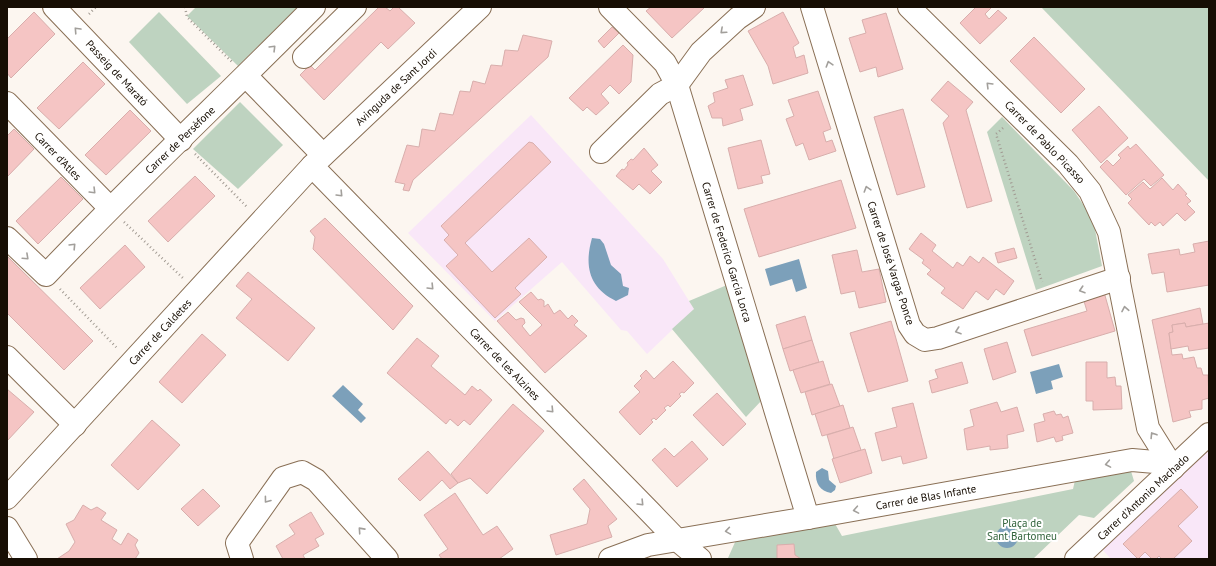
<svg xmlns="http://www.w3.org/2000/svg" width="1216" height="566" viewBox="0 0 1216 566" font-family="'PT Sans',sans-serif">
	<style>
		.commercial { fill: #f9e7f8 }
		.green { fill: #bed3c0 }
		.water { fill: #7ca0ba }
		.building { fill: #f5c5c4; stroke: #d8aeac }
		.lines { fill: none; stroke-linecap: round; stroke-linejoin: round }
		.minor-casing { stroke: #896f55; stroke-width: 24 }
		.path { stroke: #a19a92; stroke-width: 2.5; stroke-dasharray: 1 3; stroke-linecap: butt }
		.minor { stroke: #fff; stroke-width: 22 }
		.oneway { stroke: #a29f9b }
		.labels { text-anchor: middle; stroke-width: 4; stroke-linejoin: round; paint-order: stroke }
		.street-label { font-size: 11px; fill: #170e04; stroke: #fff }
		.park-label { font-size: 11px; fill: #30623a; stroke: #fff }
	</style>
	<rect width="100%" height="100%" fill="#fcf6f0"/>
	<g class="commercial">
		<polygon points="531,115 663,259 694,309 647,354 627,331 621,330 562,262 495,321 408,233"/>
		<polygon points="1209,446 1209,559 1111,559 1100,547"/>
	</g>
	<g class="green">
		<polygon points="196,7 298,7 238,66 187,16"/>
		<polygon points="1041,7 1209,7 1209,181"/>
		<polygon points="159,12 221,76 187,104 129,42"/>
		<polygon points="240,102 283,145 238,189 193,149"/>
		<polygon points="1002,117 1074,191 1093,219 1102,266 1036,290 987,132"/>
		<polygon points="727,285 762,400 746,417 672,329 694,309 689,301"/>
		<polygon points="1131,471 1134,481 1094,518 1079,515 1033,559 728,558 736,540 834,522 842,536 1073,489 1076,476"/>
	</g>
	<g class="water">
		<path d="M592 238 600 239 604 244 611 265 621 274 623 286 629 288 628 295 616 301C589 288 584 266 592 238Z"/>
		<polygon points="799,259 807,288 796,292 792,279 770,286 765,269"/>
		<polygon points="1059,364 1063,377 1051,381 1053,389 1036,394 1030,372"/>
		<polygon points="343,385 363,404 358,410 366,418 361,423 332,396"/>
		<path d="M822 468 828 471 829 480 836 486 835 490 831 493C820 491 815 483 816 472Z"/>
		<circle cx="1007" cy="537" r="11"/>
	</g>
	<g class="building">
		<polygon points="379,7 385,7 390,11 394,7 398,7 415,23 388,49 381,42 324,100 300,75 310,65 315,70"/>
		<polygon points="651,7 703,7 704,8 672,38 646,11"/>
		<polygon points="976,7 992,7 985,14 989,19 998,10 1007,18 980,44 960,23"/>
		<polygon points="34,12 55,34 11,78 7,73 7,39"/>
		<polygon points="783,12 799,43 793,47 796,58 804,55 808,73 773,84 768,66 748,31"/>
		<polygon points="886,13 903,69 878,77 876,67 860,72 849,38 866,33 862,20"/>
		<polygon points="612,27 619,33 604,48 598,41"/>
		<polygon points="523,35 552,41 548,57 413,180 409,191 403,190 405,184 395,182 407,145 419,147 422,129 435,131 440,113 453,115 460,91 470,92 473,81 485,84 491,65 502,66 505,50 518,51"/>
		<polygon points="1034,37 1085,89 1061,113 1010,61"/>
		<polygon points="623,45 633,55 631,82 619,94 610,85 601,94 609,103 596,115 587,107 583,111 569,98"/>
		<polygon points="83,62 105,84 59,129 37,108"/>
		<polygon points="743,75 753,105 740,109 743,120 723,126 722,118 712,118 708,106 715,102 713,93 728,88 725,80"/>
		<polygon points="948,81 973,102 966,110 992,201 967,208 943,123 949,116 931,100"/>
		<polygon points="818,91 831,129 823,132 826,142 832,140 836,151 809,160 803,143 796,146 786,119 794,116 788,100"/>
		<polygon points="1099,106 1128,138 1101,163 1072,130"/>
		<polygon points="903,109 925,187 897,195 874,117"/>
		<polygon points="130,110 151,131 106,175 85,155"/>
		<polygon points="14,129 34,149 7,177 7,136"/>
		<polygon points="761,140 770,174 761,176 763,183 738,189 728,148"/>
		<polygon points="529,142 533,143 551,162 465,243 492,272 529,238 547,257 515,288 521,294 495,318 446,266 458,255 444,240 449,235 441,226"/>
		<polygon points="1136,144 1164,175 1151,186 1144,179 1126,195 1100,167 1107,160 1113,166 1121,158 1118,155 1128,146 1130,149"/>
		<polygon points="644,148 658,165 651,171 662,182 650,194 639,184 633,190 616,176 622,169 624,170 628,165 627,163 631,159 633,160"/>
		<polygon points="195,176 215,196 168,242 148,221"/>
		<polygon points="61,177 83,199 38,244 16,221"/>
		<polygon points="1162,178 1173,190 1178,184 1187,194 1185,195 1191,201 1187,204 1195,212 1185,221 1177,213 1163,226 1160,222 1155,226 1151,222 1149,225 1128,203 1132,199 1128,195 1143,182 1150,189"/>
		<polygon points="841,180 856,228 759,257 744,209"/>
		<polygon points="325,218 413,306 393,330 313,249 315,237 310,231"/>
		<polygon points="921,233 936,245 932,251 953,268 957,262 963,266 970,256 979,263 983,257 1014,281 1004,295 996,289 988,300 976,291 963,309 941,293 945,288 927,274 931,270 922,263 924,260 909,249"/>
		<polygon points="1209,241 1209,285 1167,292 1164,272 1152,274 1148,254 1179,249 1180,255 1195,252 1193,244"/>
		<polygon points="125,245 145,267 100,309 80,288"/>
		<polygon points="1014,248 1017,258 998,263 995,253"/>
		<polygon points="857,250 862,272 879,269 886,302 859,308 855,291 841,294 832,255"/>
		<polygon points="7,256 93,341 64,370 7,313"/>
		<polygon points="248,272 315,328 288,361 236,318 252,299 236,286"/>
		<polygon points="531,292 538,300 541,299 544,301 544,307 548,304 554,314 560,310 568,319 572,315 578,321 574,325 587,336 545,373 497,321 508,312 516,320 521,318 524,319 525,323 522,326 530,336 542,325 519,302"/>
		<polygon points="1104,292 1115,331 1032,356 1024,330 1087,311 1083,298"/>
		<polygon points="1200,308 1203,324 1186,327 1185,323 1172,325 1173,332 1169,333 1172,355 1182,354 1183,359 1194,357 1197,368 1201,368 1203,375 1208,375 1209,398 1202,400 1202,409 1189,411 1191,417 1173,422 1152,320"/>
		<polygon points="805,316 812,340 783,349 776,325"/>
		<polygon points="891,321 908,381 868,392 850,333"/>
		<polygon points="1185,323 1186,327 1209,323 1209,348 1189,351 1188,346 1171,349 1169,333 1173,332 1172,325"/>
		<polygon points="202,334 226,355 182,403 159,382"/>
		<polygon points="417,338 439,356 431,366 465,395 472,386 478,391 480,389 492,400 470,425 464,420 458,426 450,419 446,424 387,373"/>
		<polygon points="812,340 819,362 790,371 783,349"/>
		<polygon points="1007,342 1016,372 993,380 984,349"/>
		<polygon points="673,361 694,383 684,393 682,392 679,394 681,396 670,407 668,405 664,408 666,410 656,420 654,418 651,420 653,422 640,435 619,412 640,392 634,386 642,378 640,376 646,370 654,379"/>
		<polygon points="823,361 830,384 801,393 793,370"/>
		<polygon points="962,362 968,383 932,393 929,381 938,378 935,370"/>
		<polygon points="1086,362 1107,362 1107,378 1115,377 1116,386 1121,386 1122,409 1093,410 1093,401 1086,401"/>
		<polygon points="832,384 840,406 812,415 805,392"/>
		<polygon points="7,389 34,412 7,441"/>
		<polygon points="717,393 746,424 723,446 693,415"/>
		<polygon points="997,402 1001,412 1017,407 1024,431 1007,435 1008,448 990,450 990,446 967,450 964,429 974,426 970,410"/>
		<polygon points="913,403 927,458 903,464 901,456 882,461 875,433 897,427 892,408"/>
		<polygon points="513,404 544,431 487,494 470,478 458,483 451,474"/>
		<polygon points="843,405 850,428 822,436 815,414"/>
		<polygon points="1054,411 1056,415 1061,414 1063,418 1068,416 1073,433 1062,436 1063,440 1056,442 1054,437 1037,442 1034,424 1045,421 1043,414"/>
		<polygon points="152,420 180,445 138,490 111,465"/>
		<polygon points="853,427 861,450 834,459 827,435"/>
		<polygon points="692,441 708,459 677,487 652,460 665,448 674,457"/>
		<polygon points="865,449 872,473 840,483 832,459"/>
		<polygon points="428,451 458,483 450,489 442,480 420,501 398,479"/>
		<polygon points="584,479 617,519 608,526 612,537 556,555 550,535 587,524 590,509 573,489"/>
		<polygon points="203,489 220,506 198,526 181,509"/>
		<polygon points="1181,489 1198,507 1178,526 1192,541 1173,559 1162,559 1159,556 1156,559 1152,559 1145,552 1138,559 1123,544"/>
		<polygon points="455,493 483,535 497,526 513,549 499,559 442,559 439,555 448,549 424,515"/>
		<polygon points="83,505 91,510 97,507 106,513 101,520 117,530 112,539 121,545 128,533 138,540 135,545 139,553 135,559 57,559 69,551 75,542 66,524 74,520"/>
		<polygon points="311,512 324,534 315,539 319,546 303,555 305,559 283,559 276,546 295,534 289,525"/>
		<polygon points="794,544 795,555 801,559 777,559 777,545"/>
	</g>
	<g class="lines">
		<g class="minor-casing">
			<g id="minor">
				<polyline points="54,7 181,140"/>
				<polyline points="610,7 665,63 677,85 808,518"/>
				<polyline points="812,7 909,325 915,334 925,340 938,338 1119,278"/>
				<polyline points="909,7 1068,164 1090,191 1109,232 1148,428 1173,468"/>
				<polyline points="304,57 355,7"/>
				<polyline points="246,76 323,155"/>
				<polyline points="7,103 110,208"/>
				<polyline points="601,152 660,94 677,85 701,52 738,18 754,7"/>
				<polyline points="312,166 651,513 677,540 700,559"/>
				<path d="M7 238 46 275C133 183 225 97 314 7"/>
				<polyline points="7,357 75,425"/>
				<polyline points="7,498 312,166 480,7"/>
				<polyline points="7,528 26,559"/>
				<polyline points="242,559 237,543 283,478 302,472 316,480 387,559"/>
				<polyline points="610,559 648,545 808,518 1132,460 1155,462 1173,468"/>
				<polyline points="1076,559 1209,434"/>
			</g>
		</g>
		<g class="path">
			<polyline points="185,7 187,17 232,62"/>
			<polyline points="89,14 96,7"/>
			<polyline points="1003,128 996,134 1042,282"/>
			<polyline points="195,154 248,208"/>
			<polyline points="124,222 183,278"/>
			<polyline points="60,289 118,349"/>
		</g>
		<use href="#minor" class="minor"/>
	</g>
	<defs><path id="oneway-chevron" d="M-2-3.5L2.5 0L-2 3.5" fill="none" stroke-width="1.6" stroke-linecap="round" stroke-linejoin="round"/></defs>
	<g class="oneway">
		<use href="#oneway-chevron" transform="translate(77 30) rotate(-133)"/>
		<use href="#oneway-chevron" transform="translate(723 31) rotate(138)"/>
		<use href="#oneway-chevron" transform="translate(273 48) rotate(-45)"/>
		<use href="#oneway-chevron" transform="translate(829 64) rotate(-107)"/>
		<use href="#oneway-chevron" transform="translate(989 85) rotate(-135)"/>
		<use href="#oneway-chevron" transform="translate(867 189) rotate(-107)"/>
		<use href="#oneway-chevron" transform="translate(93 191) rotate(45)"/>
		<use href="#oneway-chevron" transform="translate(340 194) rotate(46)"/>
		<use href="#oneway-chevron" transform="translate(73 246) rotate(-46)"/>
		<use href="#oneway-chevron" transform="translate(26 257) rotate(43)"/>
		<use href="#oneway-chevron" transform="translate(431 287) rotate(46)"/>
		<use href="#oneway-chevron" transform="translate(1082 290) rotate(162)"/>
		<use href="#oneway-chevron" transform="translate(1125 309) rotate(-101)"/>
		<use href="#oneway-chevron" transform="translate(958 331) rotate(161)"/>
		<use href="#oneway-chevron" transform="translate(551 410) rotate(46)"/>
		<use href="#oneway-chevron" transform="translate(1153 435) rotate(-122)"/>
		<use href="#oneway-chevron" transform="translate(1108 464) rotate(170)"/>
		<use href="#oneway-chevron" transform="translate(267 500) rotate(127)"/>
		<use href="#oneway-chevron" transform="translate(641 503) rotate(46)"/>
		<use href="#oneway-chevron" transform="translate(856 510) rotate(170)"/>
		<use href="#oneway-chevron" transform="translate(361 530) rotate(-132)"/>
		<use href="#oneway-chevron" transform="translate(728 531) rotate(171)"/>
	</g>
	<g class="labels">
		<g class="street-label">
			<text transform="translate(117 73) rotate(47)" y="4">Passeig de Marató</text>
			<text transform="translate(396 87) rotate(-43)" y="4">Avinguda de Sant Jordi</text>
			<text transform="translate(180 140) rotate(-44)" y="4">Carrer de Persèfone</text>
			<text transform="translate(1045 142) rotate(46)" y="4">Carrer de Pablo Picasso</text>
			<text transform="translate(58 156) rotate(46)" y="4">Carrer d'Atles</text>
			<text transform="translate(727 252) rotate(73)" y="4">Carrer de Federico García Lorca</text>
			<text transform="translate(891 263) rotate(72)" y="4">Carrer de José Vargas Ponce</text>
			<text transform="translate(160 332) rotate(-47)" y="4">Carrer de Caldetes</text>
			<text transform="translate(505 364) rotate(46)" y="4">Carrer de les Alzines</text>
			<text transform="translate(926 497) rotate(-10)" y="4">Carrer de Blas Infante</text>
			<text transform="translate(1143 497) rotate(-43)" y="4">Carrer d'Antonio Machado</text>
		</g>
		<g class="park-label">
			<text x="1022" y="527">Plaça de<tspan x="1022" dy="13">Sant Bartomeu</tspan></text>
		</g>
	</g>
	<rect width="1216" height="566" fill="none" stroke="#170e04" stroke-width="16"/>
</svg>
